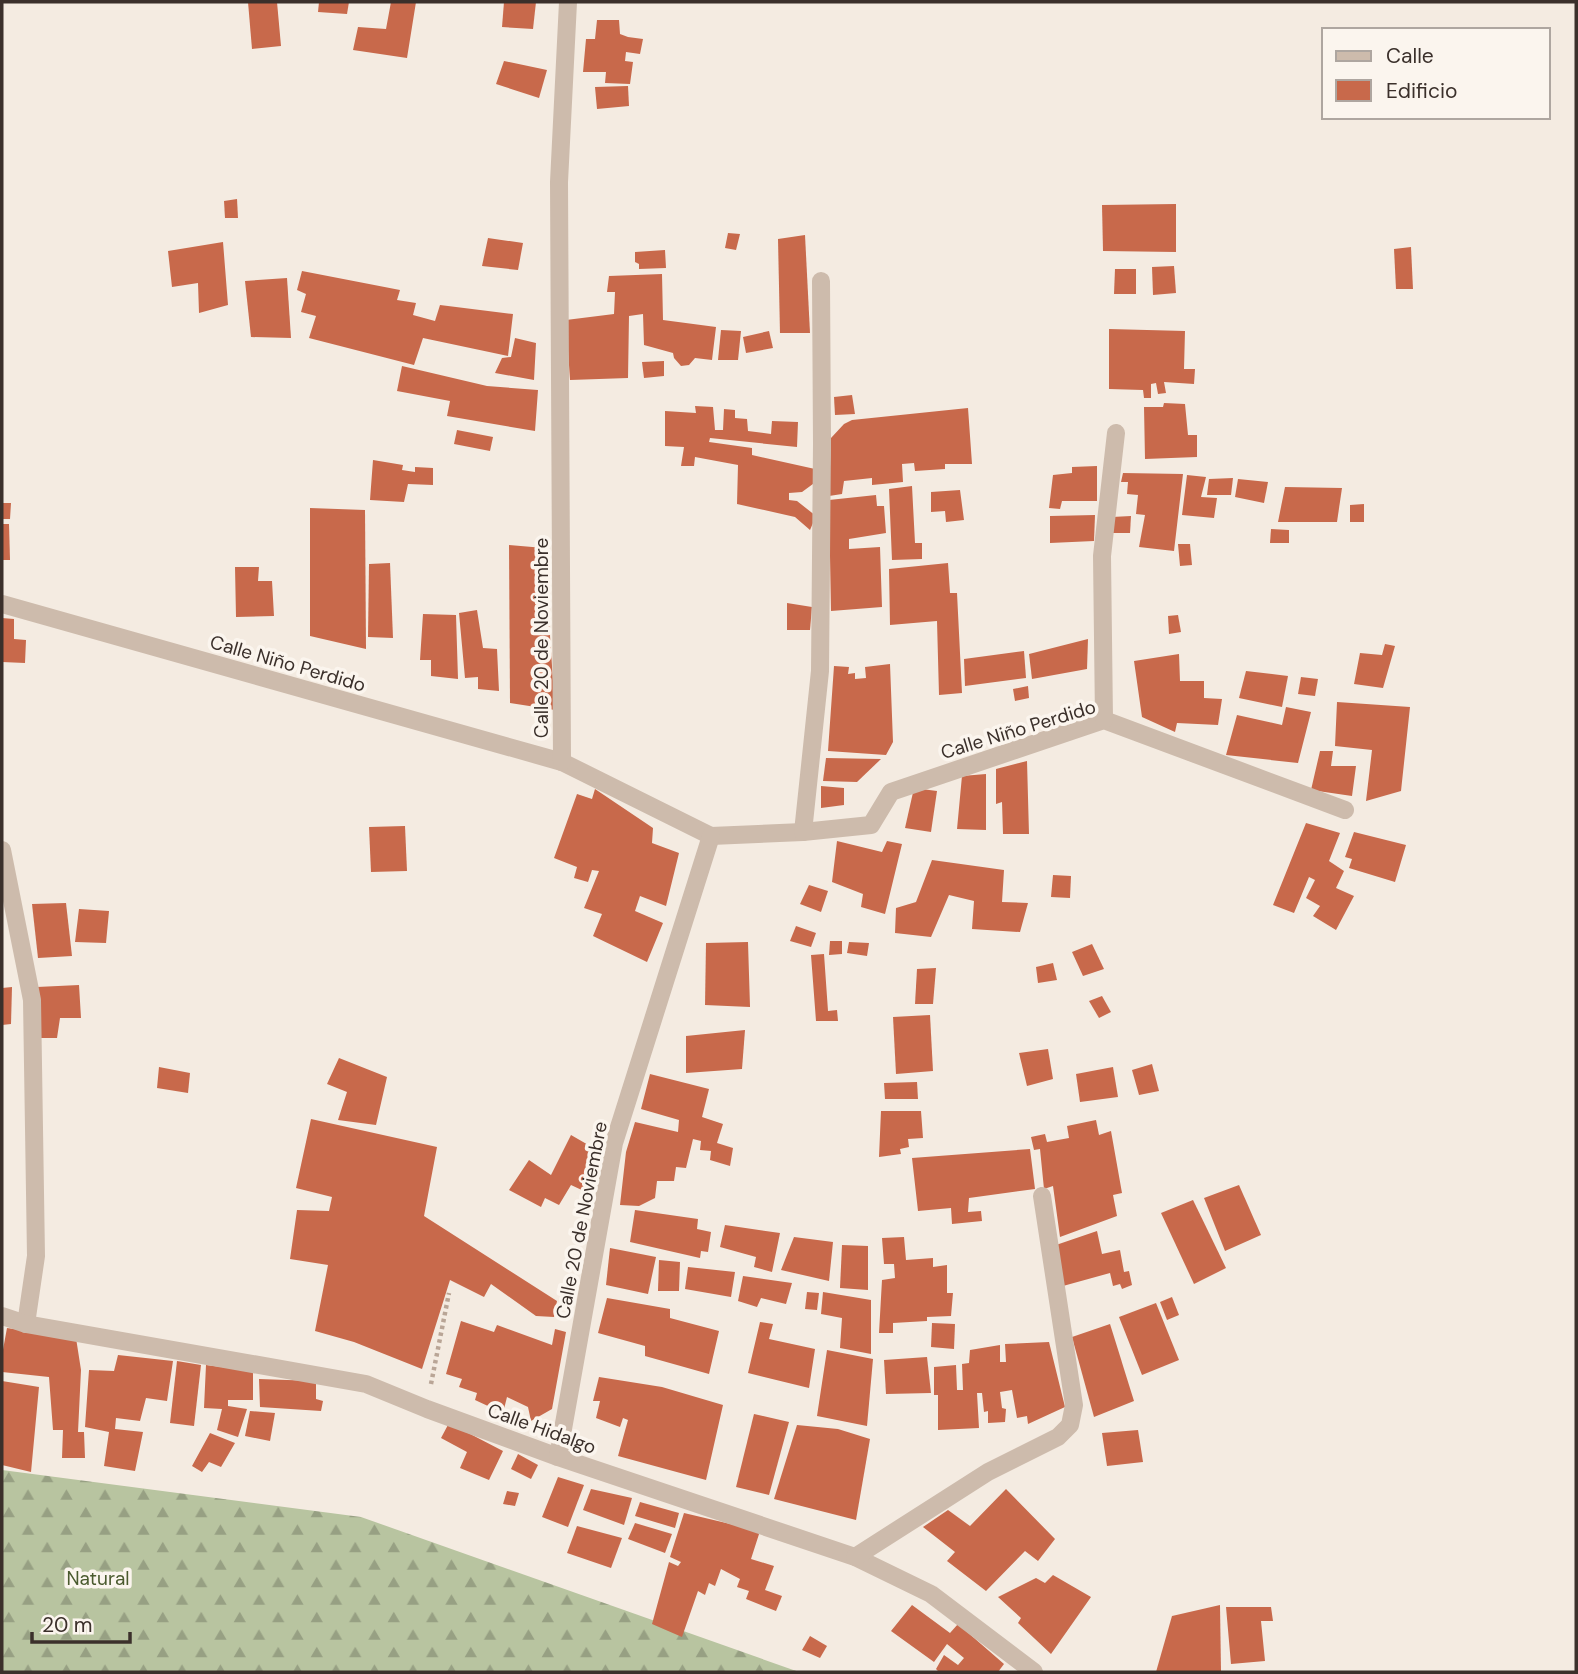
<svg xmlns="http://www.w3.org/2000/svg" width="1578" height="1674" viewBox="0 0 1578 1674" font-family="'DM Sans',sans-serif">
	<style>
		.forest { fill: url(#forest-firs) }
		.building { fill: #c8694b }
		.lines { fill: none; stroke-linecap: round; stroke-linejoin: round }
		.path { stroke: #b9a596; stroke-width: 4.5; stroke-dasharray: 3.5 3.5; stroke-linecap: butt }
		.minor { stroke: #cdbbac; stroke-width: 18 }
		.labels { text-anchor: middle; stroke-width: 7; stroke-linejoin: round; paint-order: stroke }
		.street-label { font-size: 19px; fill: #3b302b; stroke: #fbf5ee }
		.park-label { font-size: 19px; fill: #4a5a2e; stroke: #fbf5ee }
	</style>
	<defs>
		<pattern id="forest-firs" width="22" height="20" patternUnits="userSpaceOnUse" patternTransform="scale(1.75)"><rect width="22" height="20" fill="#b8c4a0"/><path d="M5 1l3.5 6h-7zM16 11l3.5 6h-7z" fill="#97a083"/></pattern>
	</defs>
	<rect width="100%" height="100%" fill="#f4ebe1"/>
	<polygon class="forest" points="2,1470 361,1517 799,1672 2,1672"/>
	<g class="building">
		<polygon points="248,2 277,2 281,46 252,49"/>
		<polygon points="319,2 349,2 347,14 318,12"/>
		<polygon points="391,2 416,2 407,58 353,50 358,27 386,29"/>
		<polygon points="504,2 536,2 533,29 502,27"/>
		<polygon points="597,20 619,20 620,34 628,37 643,39 640,54 626,52 625,61 633,62 630,84 605,83 606,72 583,72 586,39 595,39"/>
		<polygon points="504,61 547,70 539,98 496,84"/>
		<polygon points="628,86 629,106 597,109 595,87"/>
		<polygon points="237,199 238,218 225,218 224,201"/>
		<polygon points="1176,204 1176,252 1103,251 1102,205"/>
		<polygon points="728,233 740,234 736,250 725,248"/>
		<polygon points="805,235 810,333 780,333 778,239"/>
		<polygon points="488,238 523,243 518,270 482,266"/>
		<polygon points="223,242 228,305 199,313 198,283 172,287 168,251"/>
		<polygon points="1411,247 1413,289 1396,289 1394,249"/>
		<polygon points="665,250 666,268 639,269 639,264 635,262 635,252"/>
		<polygon points="1174,266 1176,293 1153,295 1152,267"/>
		<polygon points="1115,269 1136,269 1136,294 1114,294"/>
		<polygon points="302,271 400,290 397,300 416,303 413,315 435,321 440,305 513,314 508,356 423,338 414,365 309,338 316,316 301,312 306,294 297,290"/>
		<polygon points="662,274 663,320 716,327 712,360 695,358 689,365 681,366 674,358 673,353 644,345 643,314 629,316 628,378 570,380 566,320 614,314 615,292 607,292 609,276"/>
		<polygon points="287,278 291,338 251,337 245,281"/>
		<polygon points="1109,329 1185,331 1184,369 1195,369 1194,384 1164,382 1166,393 1158,394 1156,383 1151,384 1151,398 1144,398 1143,390 1109,389"/>
		<polygon points="721,330 741,331 738,360 718,360"/>
		<polygon points="769,331 773,348 746,353 743,337"/>
		<polygon points="515,338 536,343 534,380 495,373 502,358 511,357"/>
		<polygon points="664,361 664,376 644,378 642,362"/>
		<polygon points="402,366 487,386 538,390 535,431 447,416 450,401 397,391"/>
		<polygon points="852,395 855,414 835,415 834,397"/>
		<polygon points="1164,403 1185,404 1188,435 1197,435 1197,457 1145,459 1144,407 1163,407"/>
		<polygon points="695,406 713,407 715,430 723,430 724,409 735,410 735,418 747,419 748,431 771,434 772,421 798,422 797,447 710,438 709,442 752,448 752,455 815,469 817,481 802,492 789,493 789,500 797,501 816,516 810,530 795,517 737,504 738,465 695,457 694,466 681,466 684,447 665,446 665,411 696,413"/>
		<polygon points="968,408 972,464 945,464 945,469 915,471 914,463 902,464 903,482 872,485 872,478 844,481 842,494 829,496 831,438 844,424 852,420"/>
		<polygon points="457,430 493,437 490,451 454,444"/>
		<polygon points="373,460 403,465 402,470 415,472 415,467 433,468 433,485 408,484 404,502 370,500"/>
		<polygon points="1097,466 1097,501 1062,501 1060,509 1049,508 1053,475 1072,473 1072,467"/>
		<polygon points="1123,473 1183,474 1174,551 1139,547 1145,515 1136,514 1138,495 1127,494 1128,482 1121,482"/>
		<polygon points="1187,475 1206,477 1201,497 1217,498 1214,518 1182,515"/>
		<polygon points="1233,478 1231,495 1207,495 1209,479"/>
		<polygon points="1238,479 1268,482 1264,503 1235,497"/>
		<polygon points="912,486 915,543 922,543 922,559 892,560 889,489"/>
		<polygon points="1285,487 1342,488 1337,522 1278,522"/>
		<polygon points="960,490 964,520 946,522 945,511 931,512 931,492"/>
		<polygon points="876,495 877,506 884,506 886,533 849,539 849,549 880,547 882,607 831,611 829,500"/>
		<polygon points="2,503 11,503 10,519 2,519"/>
		<polygon points="1364,504 1364,522 1350,522 1350,505"/>
		<polygon points="310,508 365,510 366,649 310,636"/>
		<polygon points="1095,515 1094,541 1050,543 1050,516"/>
		<polygon points="1131,516 1130,533 1111,533 1112,517"/>
		<polygon points="2,524 9,524 10,560 2,560"/>
		<polygon points="1271,529 1289,530 1289,543 1270,543"/>
		<polygon points="1178,544 1190,544 1192,565 1180,566"/>
		<polygon points="509,545 544,548 555,710 510,703"/>
		<polygon points="390,563 393,638 368,637 369,564"/>
		<polygon points="948,563 950,593 957,593 962,693 939,695 937,621 890,625 889,569"/>
		<polygon points="235,567 259,567 258,581 272,581 274,616 236,617"/>
		<polygon points="787,603 812,607 810,630 787,630"/>
		<polygon points="477,610 483,648 497,649 499,691 478,689 478,677 465,678 459,613"/>
		<polygon points="423,614 456,615 458,679 431,676 431,660 420,660"/>
		<polygon points="1178,615 1181,632 1169,634 1168,616"/>
		<polygon points="2,618 14,619 14,639 26,640 25,663 2,662"/>
		<polygon points="1088,639 1087,669 1032,679 1029,654"/>
		<polygon points="1385,644 1395,646 1383,688 1354,684 1360,653 1382,655"/>
		<polygon points="1024,651 1026,678 965,686 964,659"/>
		<polygon points="1179,654 1180,681 1204,681 1204,698 1222,699 1218,725 1177,723 1175,732 1142,717 1134,661"/>
		<polygon points="890,664 893,742 886,755 828,751 834,666 849,667 848,674 855,673 855,679 866,678 865,667"/>
		<polygon points="1246,671 1288,676 1282,707 1239,698"/>
		<polygon points="1301,677 1318,679 1315,696 1298,694"/>
		<polygon points="1028,686 1029,698 1015,701 1013,689"/>
		<polygon points="1337,702 1410,707 1401,791 1366,801 1372,750 1335,746"/>
		<polygon points="1286,707 1311,712 1298,763 1226,755 1237,715 1282,725"/>
		<polygon points="1320,751 1333,751 1331,766 1356,766 1352,796 1311,790"/>
		<polygon points="826,758 881,759 857,782 823,781"/>
		<polygon points="1027,761 1029,834 1003,834 1002,802 996,804 996,769"/>
		<polygon points="986,774 986,830 957,829 962,776"/>
		<polygon points="821,786 844,788 844,805 821,808"/>
		<polygon points="914,788 937,791 931,832 905,828"/>
		<polygon points="595,789 653,828 652,843 679,853 666,906 640,896 635,911 663,923 647,962 593,936 602,914 584,908 599,871 592,870 588,882 574,878 577,867 554,858 577,794 592,799"/>
		<polygon points="1306,823 1340,833 1329,861 1344,871 1336,888 1354,896 1336,930 1313,916 1320,906 1306,898 1315,880 1309,877 1294,913 1273,905"/>
		<polygon points="405,826 407,871 371,872 369,827"/>
		<polygon points="1354,832 1406,845 1395,882 1349,868 1352,859 1345,857"/>
		<polygon points="837,841 882,852 887,841 902,844 885,914 861,907 863,894 832,882"/>
		<polygon points="932,860 1004,870 1002,902 1028,903 1020,932 972,929 974,901 949,895 931,937 895,933 896,908 916,902"/>
		<polygon points="1053,875 1071,876 1070,898 1051,897"/>
		<polygon points="809,885 828,891 821,912 800,904"/>
		<polygon points="66,903 72,956 38,958 32,904"/>
		<polygon points="79,909 109,911 106,943 75,942"/>
		<polygon points="796,926 816,933 811,947 790,941"/>
		<polygon points="830,941 842,941 842,954 829,955"/>
		<polygon points="748,942 750,1007 705,1005 706,943"/>
		<polygon points="849,942 869,943 867,956 847,953"/>
		<polygon points="1092,944 1104,969 1083,976 1072,952"/>
		<polygon points="824,954 828,1011 837,1010 838,1021 816,1021 811,955"/>
		<polygon points="1053,963 1057,980 1038,983 1036,967"/>
		<polygon points="936,968 933,1004 915,1004 917,969"/>
		<polygon points="79,985 81,1018 60,1018 57,1038 38,1038 37,987"/>
		<polygon points="12,987 11,1024 2,1025 2,988"/>
		<polygon points="1102,996 1111,1012 1099,1018 1089,1001"/>
		<polygon points="930,1015 933,1071 896,1074 893,1017"/>
		<polygon points="745,1030 742,1069 686,1073 686,1036"/>
		<polygon points="1048,1049 1053,1079 1027,1086 1019,1053"/>
		<polygon points="339,1058 387,1077 376,1125 338,1120 347,1092 327,1084"/>
		<polygon points="1152,1064 1159,1091 1139,1095 1132,1070"/>
		<polygon points="159,1067 190,1073 188,1093 157,1088"/>
		<polygon points="1113,1067 1118,1097 1080,1102 1076,1074"/>
		<polygon points="650,1074 709,1089 702,1117 723,1124 717,1143 733,1148 730,1166 710,1160 711,1151 700,1150 701,1141 693,1139 686,1168 676,1167 674,1181 657,1181 655,1198 639,1206 620,1205 626,1152 635,1122 678,1132 679,1120 641,1109"/>
		<polygon points="917,1082 918,1099 885,1099 884,1083"/>
		<polygon points="881,1111 921,1111 923,1138 908,1139 909,1147 900,1149 901,1154 879,1157"/>
		<polygon points="311,1119 437,1147 424,1216 557,1301 554,1317 536,1316 491,1284 484,1297 450,1280 422,1369 354,1342 315,1331 328,1265 290,1259 297,1210 329,1211 332,1197 296,1188"/>
		<polygon points="1096,1120 1099,1135 1111,1131 1122,1193 1113,1195 1117,1216 1060,1237 1053,1186 1044,1189 1040,1149 1034,1150 1031,1137 1045,1134 1047,1142 1069,1138 1067,1126"/>
		<polygon points="571,1135 597,1150 586,1192 571,1185 559,1205 545,1198 541,1207 509,1190 529,1160 551,1175"/>
		<polygon points="1030,1149 1035,1189 969,1198 968,1212 981,1211 982,1221 952,1224 951,1208 918,1211 912,1158"/>
		<polygon points="1239,1185 1261,1235 1225,1251 1204,1198"/>
		<polygon points="1193,1200 1226,1268 1194,1284 1161,1213"/>
		<polygon points="635,1210 698,1219 697,1229 711,1232 708,1252 701,1251 700,1258 630,1242"/>
		<polygon points="725,1225 780,1233 772,1272 754,1267 756,1257 720,1247"/>
		<polygon points="1097,1231 1102,1254 1120,1250 1124,1272 1129,1271 1132,1285 1122,1289 1120,1284 1113,1286 1110,1273 1063,1286 1056,1245"/>
		<polygon points="794,1237 833,1242 829,1281 781,1270"/>
		<polygon points="904,1237 906,1260 933,1258 933,1267 947,1265 947,1293 953,1293 951,1316 927,1317 927,1321 893,1323 893,1333 879,1333 882,1280 895,1278 894,1264 884,1264 882,1238"/>
		<polygon points="842,1245 868,1246 868,1290 840,1288"/>
		<polygon points="610,1248 656,1257 648,1294 606,1285"/>
		<polygon points="659,1260 680,1262 679,1291 658,1291"/>
		<polygon points="688,1267 735,1272 731,1297 685,1289"/>
		<polygon points="743,1276 792,1283 786,1304 761,1298 757,1307 738,1301"/>
		<polygon points="807,1292 819,1293 817,1310 805,1309"/>
		<polygon points="823,1292 871,1300 871,1354 840,1348 842,1318 821,1314"/>
		<polygon points="1172,1297 1179,1315 1167,1320 1160,1302"/>
		<polygon points="607,1298 670,1309 670,1318 719,1331 709,1374 645,1356 645,1346 598,1333"/>
		<polygon points="1156,1303 1179,1360 1142,1375 1119,1317"/>
		<polygon points="461,1321 494,1332 497,1325 552,1345 555,1329 566,1332 552,1409 531,1421 528,1407 507,1397 503,1413 475,1400 477,1393 459,1387 462,1379 446,1374"/>
		<polygon points="760,1322 773,1324 769,1339 815,1349 809,1388 748,1373"/>
		<polygon points="932,1323 955,1324 954,1349 931,1347"/>
		<polygon points="1110,1324 1134,1401 1094,1417 1072,1337"/>
		<polygon points="7,1328 76,1338 81,1370 78,1432 84,1432 85,1458 62,1458 63,1430 53,1430 49,1377 2,1372 2,1355"/>
		<polygon points="1049,1342 1065,1407 1028,1424 1027,1416 1017,1418 1012,1390 1000,1392 1002,1408 1006,1409 1005,1422 988,1423 988,1411 984,1412 982,1393 977,1393 979,1428 938,1430 938,1395 934,1395 934,1367 956,1365 957,1390 963,1390 962,1364 969,1363 970,1350 1000,1345 1000,1362 1006,1362 1005,1344"/>
		<polygon points="827,1350 873,1359 867,1426 817,1416"/>
		<polygon points="118,1355 173,1361 167,1401 146,1398 140,1421 116,1418 115,1429 143,1432 135,1471 104,1466 109,1432 85,1427 89,1370 114,1371"/>
		<polygon points="927,1357 931,1393 886,1394 884,1360"/>
		<polygon points="177,1361 201,1365 194,1426 170,1423"/>
		<polygon points="206,1365 253,1371 253,1400 228,1400 228,1406 247,1409 238,1437 217,1430 222,1409 204,1408"/>
		<polygon points="599,1377 662,1387 723,1405 706,1480 618,1456 628,1420 623,1418 620,1427 596,1418 600,1401 593,1401"/>
		<polygon points="259,1379 316,1381 316,1399 323,1401 321,1411 260,1407"/>
		<polygon points="2,1381 39,1387 31,1472 2,1465"/>
		<polygon points="250,1411 275,1413 270,1441 245,1436"/>
		<polygon points="754,1414 789,1422 769,1495 736,1487"/>
		<polygon points="449,1423 503,1451 489,1480 460,1468 467,1452 441,1438"/>
		<polygon points="797,1425 838,1429 870,1439 856,1520 774,1499"/>
		<polygon points="1138,1430 1143,1462 1107,1466 1102,1433"/>
		<polygon points="210,1433 235,1443 221,1467 209,1462 202,1472 192,1466"/>
		<polygon points="518,1454 538,1465 531,1479 511,1469"/>
		<polygon points="558,1477 584,1485 568,1527 542,1517"/>
		<polygon points="591,1489 632,1498 624,1525 583,1510"/>
		<polygon points="1006,1489 1055,1539 1038,1561 1025,1551 986,1591 947,1561 955,1552 923,1527 948,1510 970,1526"/>
		<polygon points="507,1491 519,1493 515,1506 503,1504"/>
		<polygon points="640,1502 679,1513 675,1528 635,1516"/>
		<polygon points="684,1513 760,1531 751,1559 774,1566 765,1590 782,1596 776,1611 746,1599 749,1591 737,1587 740,1579 721,1569 715,1586 709,1583 705,1595 698,1591 682,1637 652,1624 669,1562 678,1566 681,1562 670,1557"/>
		<polygon points="635,1523 672,1534 665,1553 628,1539"/>
		<polygon points="577,1526 622,1538 611,1568 567,1553"/>
		<polygon points="1053,1575 1091,1597 1051,1654 1018,1623 1021,1618 998,1597 1036,1578 1045,1583"/>
		<polygon points="912,1605 950,1633 958,1624 1004,1664 998,1672 939,1672 936,1669 944,1655 958,1665 964,1658 947,1644 934,1662 891,1631"/>
		<polygon points="1220,1605 1221,1672 1156,1672 1172,1616"/>
		<polygon points="1226,1607 1271,1607 1273,1621 1261,1621 1265,1661 1231,1664"/>
		<polygon points="810,1636 827,1646 820,1658 802,1650"/>
	</g>
	<g class="lines">
		<polyline class="path" points="431,1384 449,1293"/>
		<g class="minor">
			<polyline points="2,604 562,762 711,836 803,832 871,825 891,792 1104,720 1345,810"/>
			<polyline points="1104,720 1102,556 1116,433"/>
			<polyline points="562,762 559,182 568,2"/>
			<polyline points="803,832 820,671 822,444 821,281"/>
			<polyline points="2,850 32,1000 36,1256 26,1324"/>
			<polyline points="2,1316 26,1324 366,1384 427,1409 558,1457 855,1557 931,1594 1034,1672"/>
			<polyline points="558,1457 614,1143 711,836"/>
			<polyline points="855,1557 988,1472 1058,1437 1070,1425 1074,1405 1042,1196"/>
		</g>
	</g>
	<g class="labels">
		<g class="street-label">
			<text transform="translate(541 638) rotate(-90)" y="7">Calle 20 de Noviembre</text>
			<text transform="translate(288 663) rotate(16)" y="7">Calle Niño Perdido</text>
			<text transform="translate(1018 729) rotate(-17)" y="7">Calle Niño Perdido</text>
			<text transform="translate(581 1220) rotate(-79)" y="7">Calle 20 de Noviembre</text>
			<text transform="translate(542 1428) rotate(20)" y="7">Calle Hidalgo</text>
		</g>
		<g class="park-label">
			<text x="98" y="1585">Natural</text>
		</g>
	</g>
	<rect width="1578" height="1674" fill="none" stroke="#3b302b" stroke-width="7"/>
	<rect x="1322" y="28" width="228" height="91" fill="#fbf5ee" stroke="#aea6a0" stroke-width="2"/>
	<rect x="1336" y="51" width="35" height="10" fill="#cdbbac" stroke="#aea6a0" stroke-width="2"/>
	<text x="1386" y="63" font-size="21" fill="#3b302b">Calle</text>
	<rect x="1336" y="80" width="35" height="21" fill="#c8694b" stroke="#aea6a0" stroke-width="2"/>
	<text x="1386" y="98" font-size="21" fill="#3b302b">Edificio</text>
	<path d="M32 1632v10h98v-10" fill="none" stroke="#3b302b" stroke-width="3.5"/>
	<text x="42" y="1632" font-size="21" fill="#3b302b" stroke="#fbf5ee" stroke-width="5" paint-order="stroke">20 m</text>
</svg>
